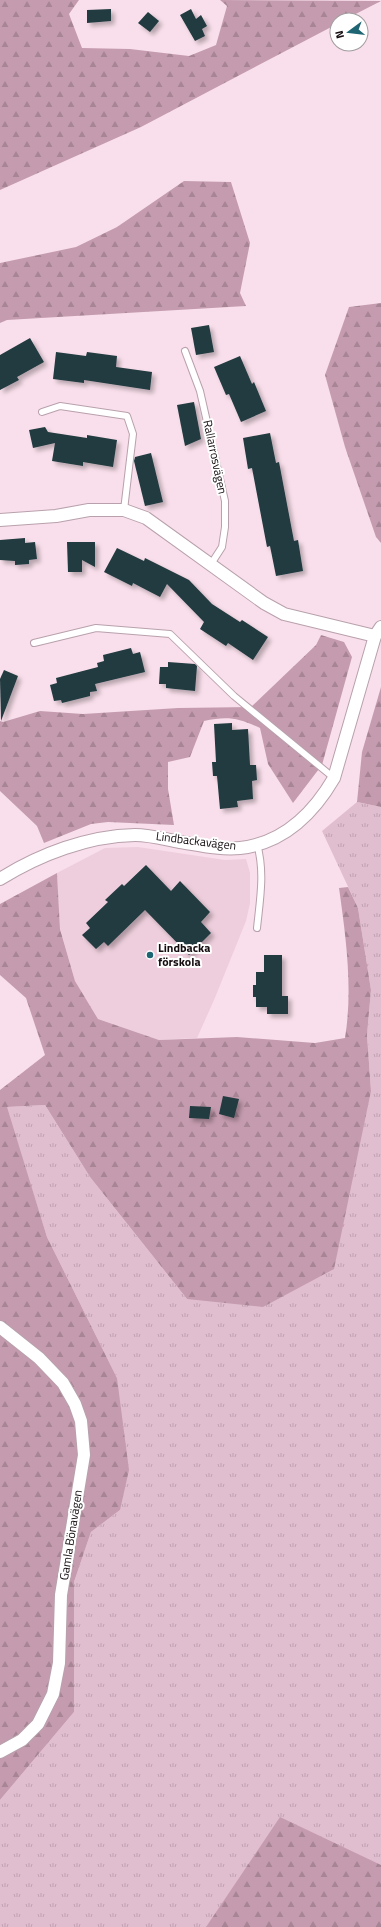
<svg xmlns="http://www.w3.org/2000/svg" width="381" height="1927" viewBox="0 0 381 1927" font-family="'Titillium Web',sans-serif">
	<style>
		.built { fill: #eecedc }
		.grass { fill: url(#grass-tufts) }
		.forest { fill: url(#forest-firs) }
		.building { fill: #213a3f; filter: url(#shadow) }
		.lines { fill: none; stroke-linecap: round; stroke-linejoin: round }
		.service-casing { stroke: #b8a1ac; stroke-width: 8 }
		.minor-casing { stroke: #b8a1ac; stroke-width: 14 }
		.service { stroke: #fff; stroke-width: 6 }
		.minor { stroke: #fff; stroke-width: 12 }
		.poi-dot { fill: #1e6574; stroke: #fff; stroke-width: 1.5 }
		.labels { text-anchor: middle; stroke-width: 4; stroke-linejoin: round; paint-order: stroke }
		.street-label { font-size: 12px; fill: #130b0f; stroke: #fff }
		.poi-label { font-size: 12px; font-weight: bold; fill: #130b0f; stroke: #fff; text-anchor: start }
	</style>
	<defs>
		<pattern id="grass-tufts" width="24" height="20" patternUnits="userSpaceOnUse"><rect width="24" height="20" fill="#e1becf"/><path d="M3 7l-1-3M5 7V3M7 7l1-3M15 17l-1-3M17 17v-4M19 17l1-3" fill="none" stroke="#c0a2b1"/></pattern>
		<pattern id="forest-firs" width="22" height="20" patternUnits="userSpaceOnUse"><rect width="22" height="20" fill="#c59caf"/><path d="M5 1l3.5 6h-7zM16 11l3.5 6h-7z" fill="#a88595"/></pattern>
		<filter id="shadow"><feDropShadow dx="3.5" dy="3.5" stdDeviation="2" flood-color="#0004"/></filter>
	</defs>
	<rect width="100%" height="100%" fill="#f9dfeb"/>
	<polygon class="built" points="138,847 225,860 246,859 250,873 250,903 246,921 214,1000 197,1038 159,1040 98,1019 75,981 60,928 57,873 105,848"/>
	<polygon class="grass" points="357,802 381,807 381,1927 0,1927 0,1800 74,1712 74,1582 91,1532 120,1510 117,1378 47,1237 6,1107 45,1105 90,1177 187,1299 371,1091 367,1035 371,990 358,908 322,831"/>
	<g class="forest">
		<polygon points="0,0 79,0 69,14 82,48 130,49 189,56 216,45 227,6 220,0 381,1 344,20 337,20 337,24 141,127 0,190"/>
		<polygon points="184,181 231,182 250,243 240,293 246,306 7,320 0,323 0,263 76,247 117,227"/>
		<polygon points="381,303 381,543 376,537 345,447 325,375 349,307"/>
		<path d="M321 635 344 642 352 657 322 765 293 803 268 764 260 728C238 718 228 716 204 721L190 757 168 762V789L174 825 108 822 91 824 44 843 37 826 0 791V721L3 722 40 711 83 714 178 708 251 707 316 645Z"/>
		<polygon points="381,687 381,807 357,802 362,752"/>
		<path d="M57 873 60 929 75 981 98 1019 159 1040 237 1037 315 1043 345 1038C353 989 346 938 339 888L348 887 358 908 371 990 367 1035 371 1091 334 1269 263 1307 187 1299 90 1177 45 1105 7 1107 47 1237 117 1378 129 1470 120 1510 91 1532 74 1582V1712L0 1800V1090L45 1055 26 998 0 975V904Z"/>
		<polygon points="280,1817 381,1865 381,1927 206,1927"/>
	</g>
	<g class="building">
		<polygon points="111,9 111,21 87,23 87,10"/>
		<polygon points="191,9 196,19 201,15 207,26 202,29 205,36 195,41 180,15"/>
		<polygon points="148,12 159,21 150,32 138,23"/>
		<polygon points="209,325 214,352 196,355 191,328"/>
		<polygon points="30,338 44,362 17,377 19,380 0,390 0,355"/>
		<polygon points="56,352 86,356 87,352 117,356 116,367 152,372 150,390 84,380 84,383 53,379"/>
		<polygon points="240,356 252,384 254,382 266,411 241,422 229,394 226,395 214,367"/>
		<polygon points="194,402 201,439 185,446 177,405"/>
		<polygon points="45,427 48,432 87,438 87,435 117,440 113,467 83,462 83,466 52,461 55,443 33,448 29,430"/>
		<polygon points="270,433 276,463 279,462 294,541 298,540 303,571 276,576 270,546 267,547 252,468 248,469 243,438"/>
		<polygon points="151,453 163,502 145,506 134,461 135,457"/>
		<polygon points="25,538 25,543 35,542 37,559 29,560 29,564 15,565 15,561 0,560 0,540"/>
		<polygon points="67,542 95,542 95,567 82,560 82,572 68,572"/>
		<polygon points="117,548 144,561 145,558 189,580 212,604 240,622 242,620 268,637 253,660 228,643 226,646 200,629 204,622 167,584 160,597 133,583 132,586 104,572"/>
		<polygon points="131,648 133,654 140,652 145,672 95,684 97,691 90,692 90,696 62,703 61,700 54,701 50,685 57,683 56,678 98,667 97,663 104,661 103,655"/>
		<polygon points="168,662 195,664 197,666 195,691 166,688 166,684 159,684 160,667 168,667"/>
		<polygon points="4,670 18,676 1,721 0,679"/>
		<polygon points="232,723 232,730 248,729 250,765 256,765 257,780 252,781 253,799 237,801 238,807 220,809 217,776 213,776 212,762 216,762 214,724"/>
		<polygon points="146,865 171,891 180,881 210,912 201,922 211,933 189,955 145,910 108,946 104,942 96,949 82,935 90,928 86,923 108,902 105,900 122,884 124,886"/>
		<polygon points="264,955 282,955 282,996 288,996 288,1014 267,1014 267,1007 256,1007 256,997 253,997 253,985 256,985 256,972 264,972"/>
		<polygon points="223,1096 239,1099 234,1118 219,1114"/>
		<polygon points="190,1106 211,1107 209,1119 189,1118"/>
	</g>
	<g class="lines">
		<g class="service-casing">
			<g id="service">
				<polyline points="185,351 200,391 225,501 225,527 222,547 211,564"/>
				<polyline points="42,412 60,406 127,416 133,434 124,510"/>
				<polyline points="34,643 96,628 170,634 234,696 334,778"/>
				<path d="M257 928C260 899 265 872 257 844"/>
			</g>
		</g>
		<g class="minor-casing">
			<g id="minor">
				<polyline points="0,520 56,516 89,510 124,510 146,518 264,603 284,614 375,636"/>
				<path d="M0 879C40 854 88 836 135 835 150 835 164 839 180 842 199 845 221 850 240 848 284 843 313 814 334 778L375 636 381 627"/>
				<polyline points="0,1327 39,1358 63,1383 75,1404 81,1421 84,1455 61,1595 59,1663 53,1694 38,1724 22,1740 0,1752"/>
			</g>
		</g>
		<use href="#service" class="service"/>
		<use href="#minor" class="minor"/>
	</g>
	<circle class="poi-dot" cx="150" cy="955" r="4"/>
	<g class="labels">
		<g class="street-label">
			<text transform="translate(215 457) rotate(78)" y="4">Rallarrosvägen</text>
			<text transform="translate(196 841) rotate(7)" y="4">Lindbackavägen</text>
			<text transform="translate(71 1535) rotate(-81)" y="4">Gamla Bönavägen</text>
		</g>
		<g class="poi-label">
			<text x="158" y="952">Lindbacka<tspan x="158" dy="14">förskola</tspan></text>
		</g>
	</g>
	<g transform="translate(349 32) rotate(255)"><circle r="19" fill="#ffffff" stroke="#a19d9f"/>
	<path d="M0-3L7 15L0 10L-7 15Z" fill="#1e6574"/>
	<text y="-6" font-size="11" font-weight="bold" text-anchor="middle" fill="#130b0f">N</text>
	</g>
</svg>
